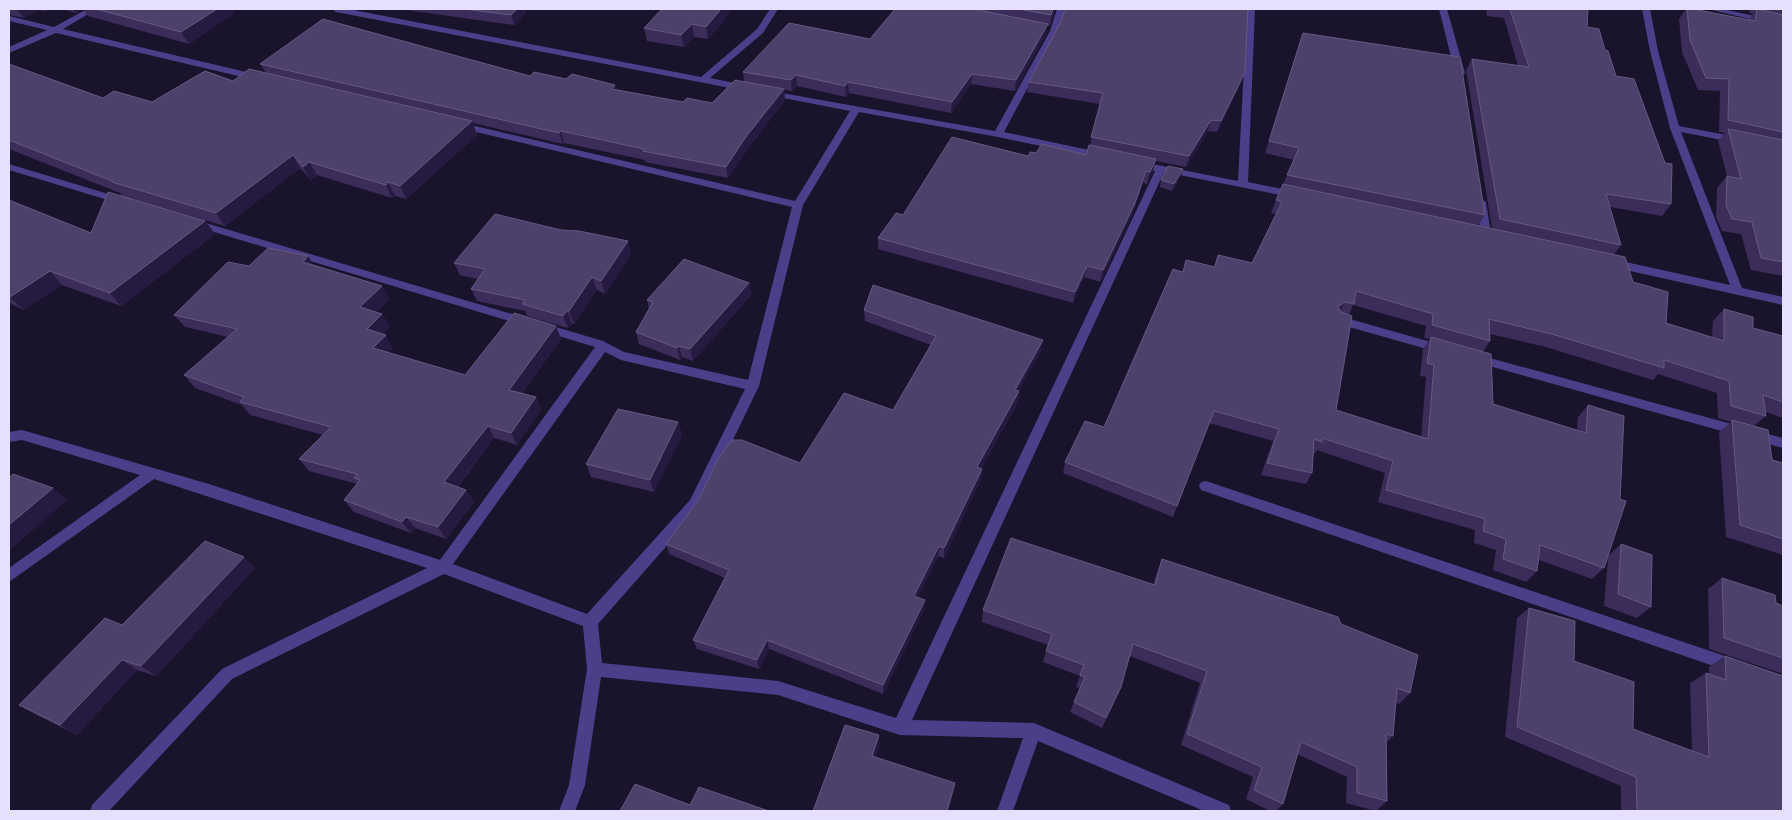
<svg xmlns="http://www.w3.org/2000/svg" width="1792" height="820" viewBox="0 0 1792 820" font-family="Mulish,sans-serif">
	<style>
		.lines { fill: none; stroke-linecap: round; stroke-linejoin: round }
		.minor { fill: #4b3f8a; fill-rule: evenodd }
		.wall { fill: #3b2c59; fill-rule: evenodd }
		.shaded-wall { fill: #261a40 }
		.building { fill: #4d406b; stroke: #655982 }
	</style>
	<rect width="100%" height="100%" fill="#1a132c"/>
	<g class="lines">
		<g class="minor">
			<polygon points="87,9 97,9 63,29 259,75 264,78 259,81 56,33 9,53 9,47 47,30 9,21 9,16 54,27"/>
			<polygon points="332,9 348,9 701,77 757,29 770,9 778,9 763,33 710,78 749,86 749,90 746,91 336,12"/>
			<path d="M1057 9H1065L1058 31 1004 132 1103 153 1106 154V158L1103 159 998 137 859 112 803 205 759 386 700 508 598 624 602 663 778 681 896 718 1155 171 1133 166 1132 164 1137 161 1238 181 1247 9H1255L1248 182 1296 192 1301 195 1296 198 1164 172 912 720 1034 723 1229 805 1231 811H1204L1038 741 1013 811H997L1023 738 900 735 778 695 601 677 585 785 575 811H559L569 785 587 669 583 626 444 574 232 679 109 811H90L92 805 222 669 427 568 154 479 9 582V568L140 475 22 440 9 442V432L22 430 209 484 440 560 595 347 191 225 190 223 191 221H199L603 341 624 352 748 380 792 207 455 127V123L458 122 795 201 850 111 768 95 763 92 765 90 995 131 1050 31ZM605 352 621 360 745 389 690 500 587 614 453 564Z"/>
			<polygon points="1439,9 1447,9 1465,73 1463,75 1460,76 1455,73"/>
			<polygon points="1642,9 1650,9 1658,51 1679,126 1737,137 1742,140 1737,143 1681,132 1742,288 1783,297 1783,305 1612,267 1607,263 1612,259 1730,285 1670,128 1650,51"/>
			<polygon points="1708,9 1722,9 1783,22 1783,27"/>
			<polygon points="9,164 125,199 126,201 121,204 9,170"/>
			<polygon points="1481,199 1486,202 1491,234 1486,238 1481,234 1476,202"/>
			<polygon points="1339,316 1445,346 1447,349 1441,353 1335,323 1333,320 1335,317"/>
			<polygon points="1475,354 1783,438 1783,448 1471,361 1469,358"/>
			<polygon points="1206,481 1734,659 1739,661 1742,666 1739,671 1734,673 1201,490 1199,486 1201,482"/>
		</g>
	</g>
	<g class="wall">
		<polygon points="9,9 51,9 45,12 39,10 24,18 9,15"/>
		<polygon points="61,9 231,9 234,13 189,44 88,16 83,9 76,13"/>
		<polygon points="399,9 529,9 514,25"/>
		<polygon points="662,9 731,9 722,23 708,39 694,37 684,47 647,41 644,28"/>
		<polygon points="895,9 1055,9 1050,26 1047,25 1046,34 1015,91 971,84 951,113 849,93 846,97 797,86 792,91 784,90 785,100 747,150 728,178 645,162 645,160 564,143 563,144 473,123 477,135 406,199 395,196 392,198 317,175 311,180 300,168 225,226 122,196 120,193 9,149 9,64 103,98 152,102 233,81 266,73 260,64 530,76 566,79 615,85 617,90 683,102 712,103 744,81 743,72 870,39"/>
		<path d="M1486 9H1588L1587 27 1605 50 1671 204 1662 216 1610 207 1621 245 1614 254 1633 282 1666 323 1712 337 1713 321 1724 309 1753 328 1783 336V418L1766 412V416L1754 426 1772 460 1783 463V555L1726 537 1719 432 1731 422 1718 418 1717 393 1658 374 1653 380 1546 347 1490 334V341L1483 352 1493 404 1577 430 1578 417 1588 405 1608 556 1621 544 1651 607 1637 618 1604 606 1608 558 1604 568 1592 579 1539 560 1537 571 1526 582 1493 570 1496 550 1474 543 1475 530 1378 502 1385 473 1317 450 1315 453H1313L1312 473 1306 484 1261 475 1273 441 1209 423 1173 517 1063 473 1065 462 1104 427 1183 272 1214 266 1218 255 1252 263 1276 214 1271 213 1276 200 1294 160 1265 153 1303 33 1485 215 1478 225 1492 228 1466 70 1472 59 1518 66 1504 18 1487 16ZM1353 305 1426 326 1424 338 1430 339 1423 349 1420 376 1426 377 1421 437 1336 410 1349 315Z"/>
		<polygon points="1686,9 1693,9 1749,20 1753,14 1749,13 1750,9 1783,9 1783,276 1751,270 1741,234 1722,231 1716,217 1717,188 1727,176 1718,141 1725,133 1719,132 1720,91 1698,90 1682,52 1679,19"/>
		<polygon points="1061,21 1245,72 1241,83 1217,132 1208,131 1186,167 1156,161 1153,170 1147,184 1143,183 1132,215 1100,282 1084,277 1073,303 878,249 878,238 903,215 1028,156 1036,153 1086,155 1090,145 1100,104 1027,92 1029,82"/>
		<polygon points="1181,176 1172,191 1160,187 1161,180"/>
		<polygon points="9,200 91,233 205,221 215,234 121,306 62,285 23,310 12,304 9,307"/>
		<polygon points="561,230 628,241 631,254 605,294 597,290 574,324 572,324 568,328 527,316 525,311 477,301 471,289 478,279 460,275 454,263"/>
		<polygon points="314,265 382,286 389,299 376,312 382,314 390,327 383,334 393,348 388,353 465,375 556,326 561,339 522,393 536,397 541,410 517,445 494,438 458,487 466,490 474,502 446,539 415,528 411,533 354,512 344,500 357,484 309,471 299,459 323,435 250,415 242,405 195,388 184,375 228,337 185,327 174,315 249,266"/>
		<polygon points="749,283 751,295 693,361 682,357 680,360 639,344 636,332 649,309 647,300"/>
		<polygon points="864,310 1041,351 1018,391 1019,391 1018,402 981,469 982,469 981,479 944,558 938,556 917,598 925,600 924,610 883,694 769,649 759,669 697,649 693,640 725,578 669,554 666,544 800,463 893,410 931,345 865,321"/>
		<polygon points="678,422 682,435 654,492 591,477 586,464"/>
		<polygon points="1162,559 1341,624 1410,693 1399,704 1396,703 1393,736 1387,742 1387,801 1376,811 1346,803 1347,777 1297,754 1283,804 1276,811 1270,811 1246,799 1253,777 1181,745 1200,683 1130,656 1116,698 1102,728 1070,712 1074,702 1080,688 1076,687 1080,676 1043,662 1048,645 982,622 983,610 1153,585 1157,572"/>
		<polygon points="255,568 156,676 137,670 77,735 37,715 19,705 122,625"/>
		<polygon points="1722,578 1783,606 1783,674 1709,649 1708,589"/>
		<polygon points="1529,608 1633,729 1692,751 1690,683 1706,673 1709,674 1709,667 1725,656 1783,811 1621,811 1621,786 1505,737 1517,618"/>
	</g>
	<g class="shaded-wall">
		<polygon points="17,9 37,9 39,10 24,18"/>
		<polygon points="42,9 51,9 45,12"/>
		<polygon points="73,9 83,9 76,13"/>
		<polygon points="217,9 231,9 234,13 189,44 181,32"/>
		<polygon points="517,9 529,9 514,25 511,15"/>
		<polygon points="721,9 731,9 722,23 708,39 706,27"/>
		<polygon points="1053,9 1055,9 1050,26 1051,15"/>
		<polygon points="9,19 12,24 9,25"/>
		<polygon points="692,24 694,37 684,47 681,35"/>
		<polygon points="1048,24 1046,34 1015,91 1016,80"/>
		<polygon points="1245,72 1241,83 1217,132 1221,121"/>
		<polygon points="972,74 971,84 951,113 952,102"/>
		<polygon points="796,75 797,86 792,91 791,80"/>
		<polygon points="848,82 849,93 846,97 845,86"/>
		<polygon points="615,85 618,96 612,89"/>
		<polygon points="784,89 785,100 747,150 728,178 726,167 745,138"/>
		<polygon points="1211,120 1208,131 1186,167 1189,156"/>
		<polygon points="472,121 477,135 406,199 400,186"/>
		<polygon points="561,131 564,143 563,144 559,133"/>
		<polygon points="293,155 300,168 225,226 216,213"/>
		<polygon points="1156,159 1153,170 1147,184 1150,172"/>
		<polygon points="309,162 317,175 311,180 303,167"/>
		<polygon points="1183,169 1181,176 1172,191 1174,184"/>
		<polygon points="1146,171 1143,183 1132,215 1100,282 1103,270"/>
		<polygon points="388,182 395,196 392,198 386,185"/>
		<polygon points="205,221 215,234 121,306 110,293"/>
		<polygon points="628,241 631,254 605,294 601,281"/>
		<polygon points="308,256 316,269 303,262"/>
		<polygon points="1087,266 1084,277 1073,303 1075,292"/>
		<polygon points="50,271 62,285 23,310 10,297"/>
		<polygon points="592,277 597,290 574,324 569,311"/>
		<polygon points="749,283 751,295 693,361 690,349"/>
		<polygon points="382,286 389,299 367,320 360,307"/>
		<polygon points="9,301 12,304 9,307"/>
		<polygon points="1345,302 1339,314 1338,307"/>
		<polygon points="567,311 572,324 568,328 563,316"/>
		<polygon points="382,314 390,327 375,342 367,329"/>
		<polygon points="556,326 561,339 515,402 509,390"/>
		<polygon points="386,335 393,348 381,361 373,348"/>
		<polygon points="1043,340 1041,351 1013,401 1015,390"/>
		<polygon points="679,346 682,357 680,360 677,348"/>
		<polygon points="1019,391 1018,402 976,478 977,467"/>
		<polygon points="536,397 541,410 517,445 511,433"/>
		<polygon points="678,422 682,435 654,492 650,480"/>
		<polygon points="488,426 494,438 452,494 444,482"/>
		<polygon points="982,469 981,479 944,558 944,548"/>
		<polygon points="53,488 67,500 9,551 9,525"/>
		<polygon points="466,490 474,502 446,539 438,527"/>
		<polygon points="406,517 415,528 411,533 402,522"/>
		<polygon points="939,546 938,556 913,606 914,596"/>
		<polygon points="244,557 255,568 156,676 141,666"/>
		<polygon points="925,600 924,610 883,694 883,685"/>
		<polygon points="767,640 769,649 759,669 757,660"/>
		<polygon points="122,660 137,670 77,735 60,725"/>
		<polygon points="879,735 880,744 873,765 872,756"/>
		<polygon points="955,783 954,791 948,811 947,811"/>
	</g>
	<g class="building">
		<polygon points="96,9 217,9 181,32"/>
		<polygon points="464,9 517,9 511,15"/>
		<polygon points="662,9 721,9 706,27 692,24 681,35 644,28"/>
		<polygon points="895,9 973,9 1048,24 1016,80 972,74 952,102 848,82 845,86 796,75 791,80 743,72 789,23 870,39"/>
		<polygon points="1019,9 1053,9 1051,15"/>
		<polygon points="1065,9 1248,9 1245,72 1221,121 1211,120 1189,156 1091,137 1103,93 1029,82 1061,21"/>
		<polygon points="1510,9 1588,9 1587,27 1599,29 1605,50 1608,51 1616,76 1634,79 1665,163 1672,164 1671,204 1606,194 1621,245 1500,219 1472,59 1529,67"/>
		<polygon points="1687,9 1693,9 1755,21 1757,9 1783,15 1783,132 1728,120 1729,79 1706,78 1690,40"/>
		<polygon points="323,19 530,76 534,72 566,79 572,74 615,85 612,89 683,102 687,98 712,103 735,80 784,89 745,138 726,167 643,151 644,149 561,131 559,133 260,64"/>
		<polygon points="1303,33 1460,57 1485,215 1287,175 1299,148 1269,141"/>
		<polygon points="9,64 103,98 114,91 152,102 205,71 233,81 249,69 472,121 400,186 388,182 386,185 309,162 303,167 293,155 216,213 112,182 112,181 9,140"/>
		<polygon points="1728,129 1783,140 1783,262 1761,258 1752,222 1732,219 1726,205 1727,176 1741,179"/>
		<polygon points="952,137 1028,156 1030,152 1036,153 1042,144 1086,155 1089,145 1156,159 1150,172 1146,171 1135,203 1103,270 1087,266 1075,292 878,238 896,213 903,215"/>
		<polygon points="1168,166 1183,169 1174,184 1161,180"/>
		<polygon points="1283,184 1625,257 1633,282 1668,292 1666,323 1724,341 1724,309 1753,317 1753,328 1783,336 1783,402 1763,395 1766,416 1731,406 1729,381 1664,360 1664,368 1555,335 1489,319 1490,341 1432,325 1433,314 1356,291 1354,304 1345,302 1338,307 1341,312 1352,316 1336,410 1428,439 1434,365 1427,363 1431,337 1491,354 1493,404 1586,433 1588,405 1624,416 1620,499 1626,501 1604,568 1540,545 1537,571 1503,559 1506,539 1483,531 1485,519 1386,490 1393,461 1322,438 1322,442 1314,439 1312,473 1267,463 1279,429 1214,411 1177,506 1065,462 1085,421 1104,427 1173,269 1183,272 1186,260 1215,267 1218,255 1252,263 1282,202 1276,200"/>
		<polygon points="108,192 205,221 110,293 50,271 10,297 9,296 9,200 91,233"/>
		<polygon points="495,214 561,230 579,231 628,241 601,281 592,277 569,311 567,311 563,316 522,304 525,300 471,289 485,269 454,263"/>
		<polygon points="268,248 308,256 303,262 382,286 360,307 382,314 367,329 386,335 373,348 465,375 514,313 556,326 509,390 536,397 511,433 488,426 444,482 466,490 438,527 406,517 402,522 344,500 360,480 354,478 357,474 299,459 331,427 240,402 244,397 184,375 237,329 174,315 228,262 249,266"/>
		<polygon points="684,259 749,283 690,349 679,346 677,348 636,332 653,302 647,300"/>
		<polygon points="873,285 1043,340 1015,390 1019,391 977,467 982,469 944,548 939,546 914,596 925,600 883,685 767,640 757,660 693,640 729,570 666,544 699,499 718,459 732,440 742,440 800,463 844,393 893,410 936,336 864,310"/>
		<polygon points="618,409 678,422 650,480 586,464"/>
		<polygon points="1732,420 1768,430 1772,460 1783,463 1783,539 1740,525"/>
		<polygon points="13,474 53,488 9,525 9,478"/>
		<polygon points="1011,538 1155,585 1162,559 1338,617 1341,624 1418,655 1410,693 1397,688 1393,736 1386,734 1387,801 1357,793 1357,767 1301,742 1283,804 1254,790 1262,767 1187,734 1207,671 1133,644 1121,687 1106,718 1074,702 1085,677 1080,675 1084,665 1046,651 1052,634 983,610"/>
		<polygon points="205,541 244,557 141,666 122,660 60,725 19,705 105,618 122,625"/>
		<polygon points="1621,544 1652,555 1651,607 1618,594"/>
		<polygon points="1722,578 1775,595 1776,603 1783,606 1783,658 1724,638"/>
		<polygon points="1529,608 1575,621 1574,661 1634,682 1633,729 1709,757 1706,673 1726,680 1725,656 1783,676 1783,811 1637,811 1636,777 1517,727"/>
		<polygon points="845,725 879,735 872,756 955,783 947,811 813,811"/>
		<polygon points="635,784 690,805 699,787 769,811 620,811"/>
	</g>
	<rect width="1792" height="820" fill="none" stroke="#e6dffe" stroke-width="20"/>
</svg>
